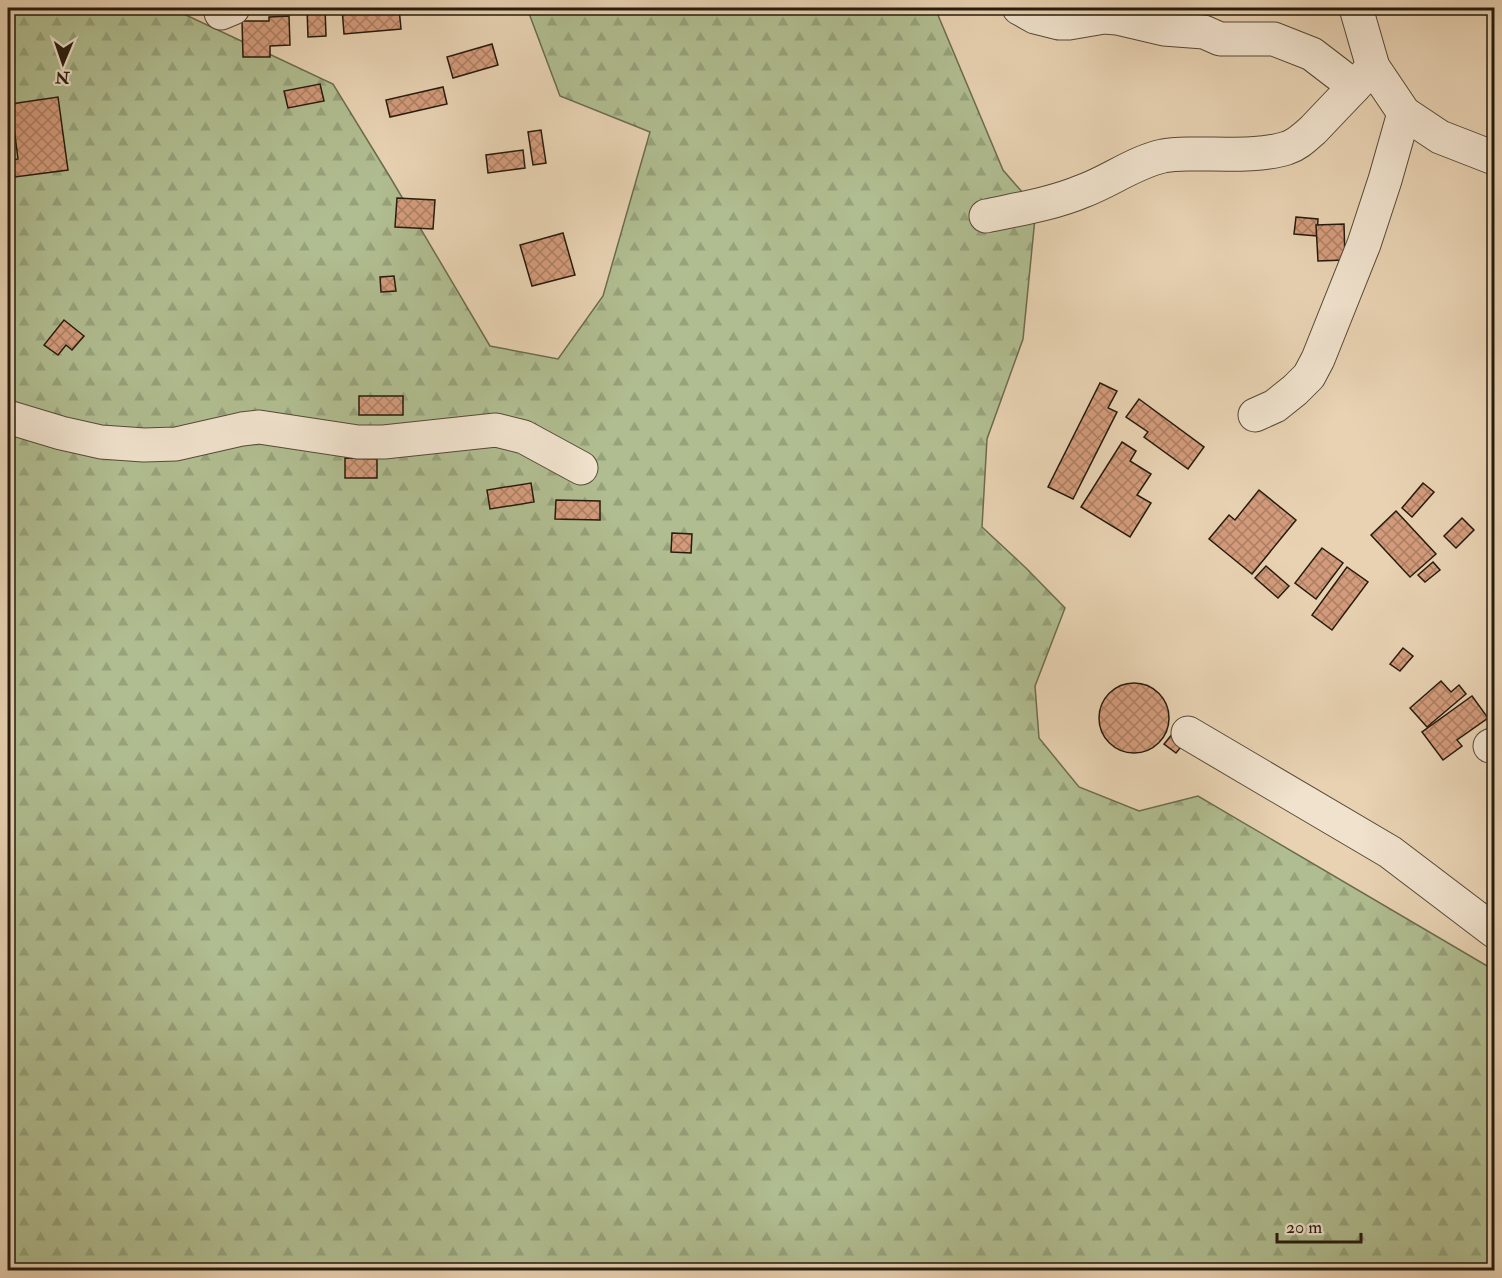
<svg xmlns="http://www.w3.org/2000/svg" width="1502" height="1278" viewBox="0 0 1502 1278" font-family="'IM FELL Double Pica',serif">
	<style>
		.forest { fill: url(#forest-firs); stroke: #6b6c4e; stroke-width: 1.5 }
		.building { fill: url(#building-cross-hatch); stroke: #261b0d; stroke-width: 1.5 }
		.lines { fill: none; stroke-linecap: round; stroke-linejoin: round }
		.minor-casing { stroke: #564936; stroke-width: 35 }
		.minor { stroke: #f0e2cd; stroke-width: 33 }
	</style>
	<defs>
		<pattern id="forest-firs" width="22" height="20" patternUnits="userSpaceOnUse" patternTransform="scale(1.5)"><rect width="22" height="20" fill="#b0bd90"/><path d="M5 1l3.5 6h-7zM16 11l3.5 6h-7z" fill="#97a27b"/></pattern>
		<pattern id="building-cross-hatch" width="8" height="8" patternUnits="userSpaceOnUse" patternTransform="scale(1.5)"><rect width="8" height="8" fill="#d39b7b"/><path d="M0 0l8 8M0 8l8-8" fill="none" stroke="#ab7e63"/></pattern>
	</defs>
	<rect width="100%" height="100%" fill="#e8d2b2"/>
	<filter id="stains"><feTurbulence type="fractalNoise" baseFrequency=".00333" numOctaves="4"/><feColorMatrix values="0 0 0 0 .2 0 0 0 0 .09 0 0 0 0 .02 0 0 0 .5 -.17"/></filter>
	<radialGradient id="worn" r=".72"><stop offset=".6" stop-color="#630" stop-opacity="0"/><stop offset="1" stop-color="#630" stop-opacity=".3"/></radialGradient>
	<polygon class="forest" points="8,8 171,8 333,84 390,177 490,346 558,359 603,296 650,132 560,96 527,8 935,8 1003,170 1036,208 1023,339 987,439 982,527 1026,568 1065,608 1035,686 1039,738 1079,787 1139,811 1198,796 1494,970 1494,1270 8,1270"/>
	<g class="building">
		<polygon points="307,8 325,8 326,36 308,37"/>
		<polygon points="342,8 399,8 401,29 344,34"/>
		<polygon points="289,16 290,45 270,46 270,57 243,57 242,21 269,21 269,17"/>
		<polygon points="492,44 498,65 453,78 447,57"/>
		<polygon points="320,84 324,101 288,108 284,91"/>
		<polygon points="443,87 447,104 390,117 386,100"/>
		<polygon points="58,97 68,170 15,177 12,160 18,159 11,104"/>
		<polygon points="541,130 546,163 533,165 528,132"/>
		<polygon points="523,150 525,168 488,173 486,155"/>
		<polygon points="397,198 435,200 433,229 395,227"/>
		<polygon points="1296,217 1318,219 1317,236 1294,234"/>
		<polygon points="1344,224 1345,260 1318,261 1316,225"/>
		<polygon points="563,233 575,275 532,286 520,245"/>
		<polygon points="394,276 396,291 381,292 380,277"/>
		<polygon points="64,320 84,336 72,350 66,345 58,355 44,345"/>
		<polygon points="1100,383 1117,391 1108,408 1117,412 1073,499 1048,487"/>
		<rect x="359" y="396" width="44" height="19"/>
		<polygon points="1139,399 1204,447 1188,469 1144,437 1148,432 1126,417"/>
		<polygon points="1122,442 1136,451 1130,461 1151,474 1137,495 1151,503 1130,537 1081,507"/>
		<polygon points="345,458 377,459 377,478 345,478"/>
		<polygon points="531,483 534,502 490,509 487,490"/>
		<polygon points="1423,483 1434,492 1412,517 1402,508"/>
		<polygon points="1259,490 1296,520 1252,574 1209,539 1229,515 1235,520"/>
		<polygon points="556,500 600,501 600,520 555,519"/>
		<polygon points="1396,511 1436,554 1410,577 1371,535"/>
		<polygon points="1462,518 1474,530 1456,548 1444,536"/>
		<polygon points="672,533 692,534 691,553 671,552"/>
		<polygon points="1322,548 1343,563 1316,599 1295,583"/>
		<polygon points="1433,562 1440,570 1425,582 1418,575"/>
		<polygon points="1266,566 1289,586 1278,598 1255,578"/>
		<polygon points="1347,567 1368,582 1332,630 1312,615"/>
		<polygon points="1403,648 1413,656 1400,671 1390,664"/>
		<polygon points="1441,681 1451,692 1459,685 1466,694 1427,727 1410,708"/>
		<circle cx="1134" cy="718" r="35"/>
		<polygon points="1472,696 1488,718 1457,740 1462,746 1443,760 1422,732"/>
		<polygon points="1173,733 1185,742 1176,753 1164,744"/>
	</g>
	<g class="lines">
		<g class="minor-casing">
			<g id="minor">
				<polyline points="1019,8 1035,17 1059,23 1069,23 1104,17 1117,18 1164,29 1204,32 1220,39 1274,39 1312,54 1342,77 1353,88"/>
				<polyline points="1356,8 1373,67 1404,113 1440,137 1494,158"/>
				<polyline points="221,13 233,8"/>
				<path d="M986 216C1019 209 1052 204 1083 191 1110 181 1135 162 1163 156 1175 153 1187 154 1200 154 1225 154 1263 156 1287 148 1297 145 1305 137 1313 130L1373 67"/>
				<polyline points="1255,415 1275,406 1295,390 1309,376 1318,359 1364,244 1385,180 1404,113"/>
				<polyline points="8,417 61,433 101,442 144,445 176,444 242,429 259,427 358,442 384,442 496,430 524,437 581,468"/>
				<polyline points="1188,733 1390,852 1494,931"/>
				<polyline points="1490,746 1494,744"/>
			</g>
		</g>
		<use href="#minor" class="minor"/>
	</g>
	<rect width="1502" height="1278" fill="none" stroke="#e8d2b2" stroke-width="30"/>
	<rect x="9" y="9" width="1484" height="1260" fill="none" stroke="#261b0d" stroke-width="3"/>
	<rect x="15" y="15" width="1472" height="1248" fill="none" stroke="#261b0d" stroke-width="1.5"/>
	<g transform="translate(63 63) rotate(182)" stroke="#f0e2cd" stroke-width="4.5" paint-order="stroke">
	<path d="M0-4.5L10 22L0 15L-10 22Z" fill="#261b0d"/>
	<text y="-9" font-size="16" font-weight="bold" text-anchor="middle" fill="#261b0d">N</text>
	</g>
	<path d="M1277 1233v9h84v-9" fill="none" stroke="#261b0d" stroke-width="3"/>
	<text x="1286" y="1233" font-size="18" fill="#261b0d" stroke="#f0e2cd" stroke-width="4.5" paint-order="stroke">20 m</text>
	<rect width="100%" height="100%" filter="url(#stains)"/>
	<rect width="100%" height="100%" fill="url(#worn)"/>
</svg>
